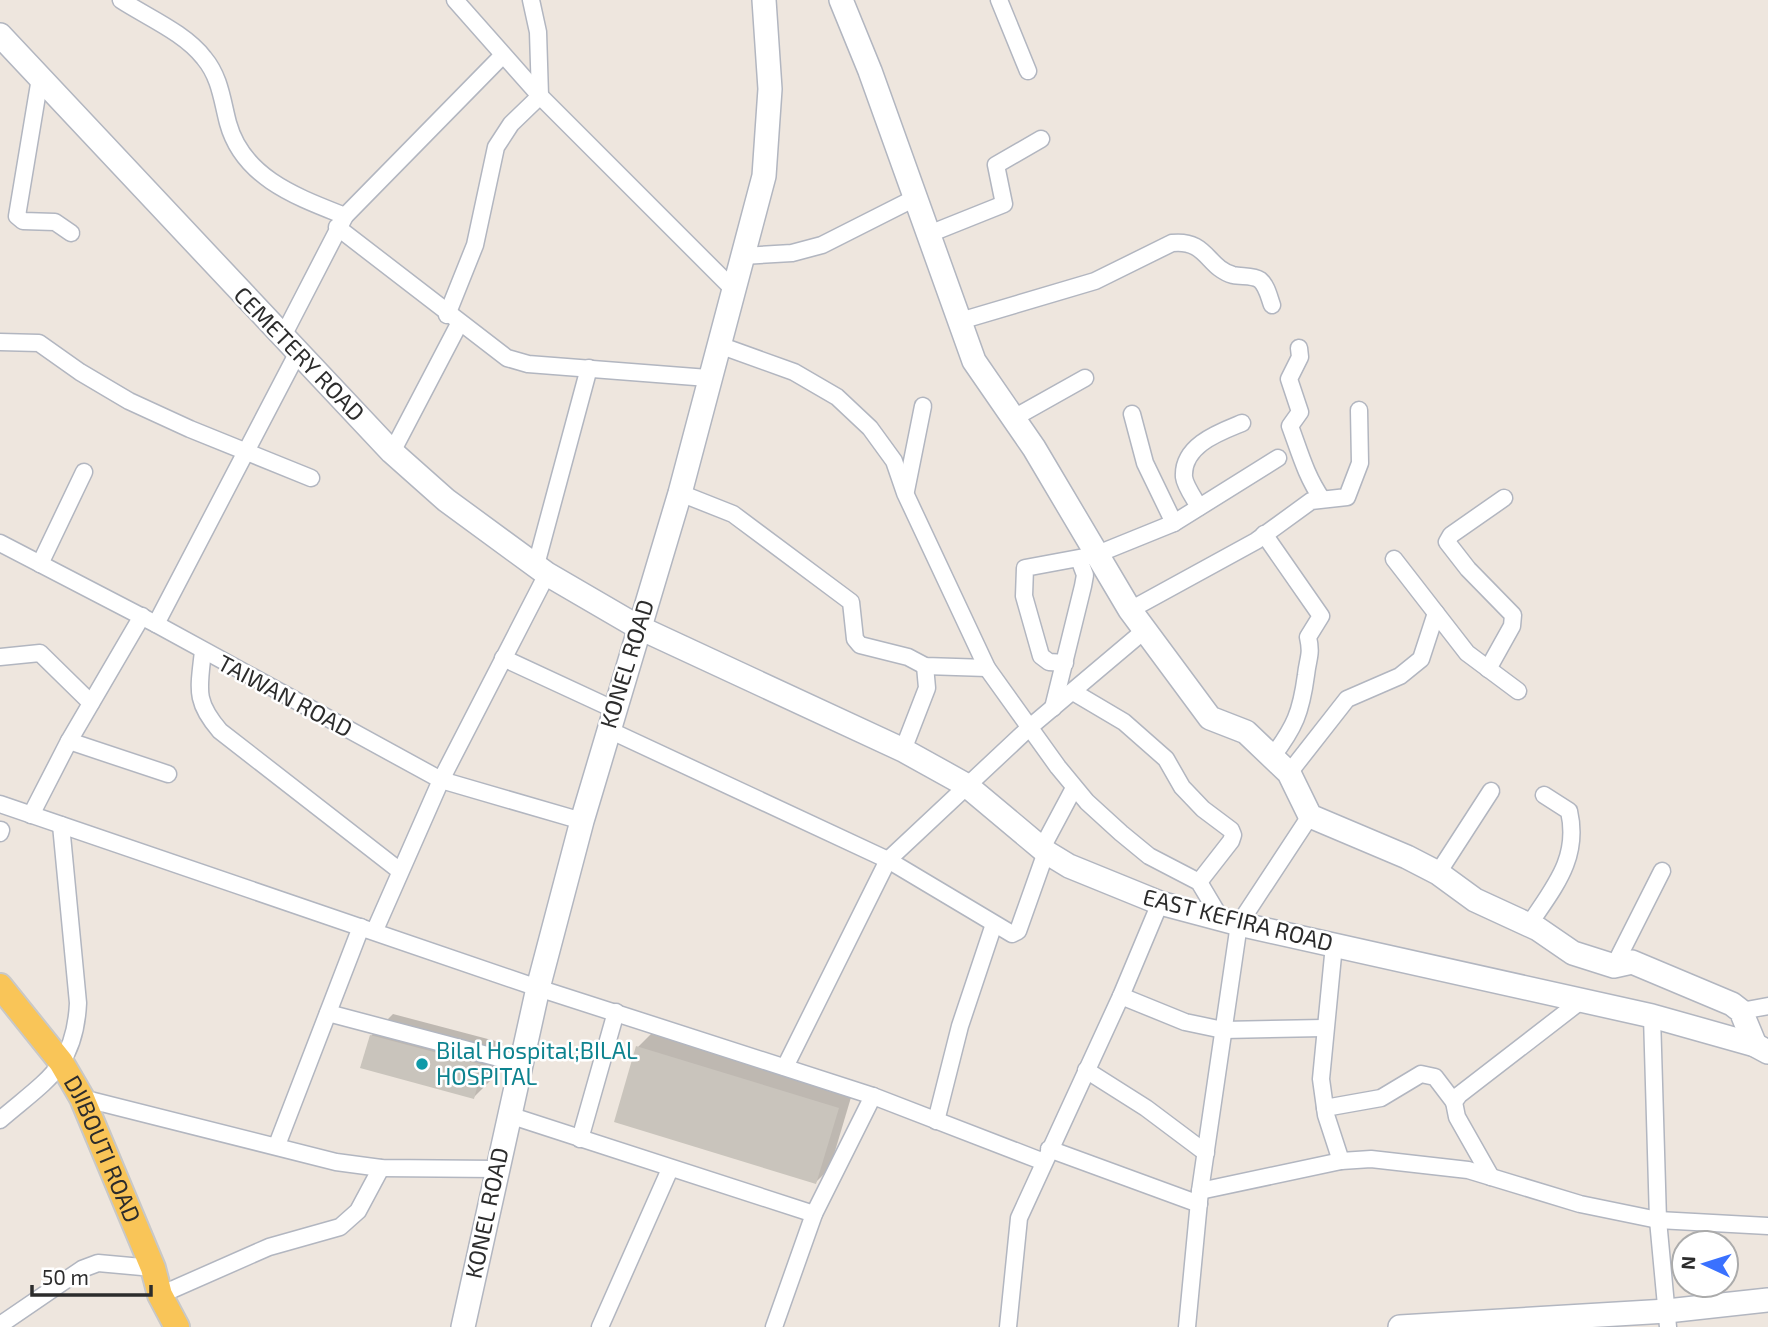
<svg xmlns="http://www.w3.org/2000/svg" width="1768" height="1327" viewBox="0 0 1768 1327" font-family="'Exo 2',sans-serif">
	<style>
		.shadow { fill: #0003 }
		.building { fill: #c9c4bc }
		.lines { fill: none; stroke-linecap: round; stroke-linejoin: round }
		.street-casing { stroke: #b2b6c0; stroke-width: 19 }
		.secondary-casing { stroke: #b2b6c0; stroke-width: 26 }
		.primary-casing { stroke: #c8c8c8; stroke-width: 28 }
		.street { stroke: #fff; stroke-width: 16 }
		.secondary { stroke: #fff; stroke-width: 23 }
		.primary { stroke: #f9c558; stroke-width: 24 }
		.culture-dot { fill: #0f9aa8; stroke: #fff; stroke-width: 2.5 }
		.labels { text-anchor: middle; stroke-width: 5; stroke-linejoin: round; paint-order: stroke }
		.street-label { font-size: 23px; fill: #2c2c2c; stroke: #fff }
		.culture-label { font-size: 23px; fill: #0d838f; stroke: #fff; text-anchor: start }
	</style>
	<rect width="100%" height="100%" fill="#eee6de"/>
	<g class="shadow">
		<polygon points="393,1014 503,1043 495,1076 474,1097 371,1036"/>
		<polygon points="652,1033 852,1094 830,1168 816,1182 638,1047"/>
	</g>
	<g class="building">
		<polygon points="370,1035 483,1065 474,1099 360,1068"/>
		<polygon points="636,1046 839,1108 816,1184 614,1122"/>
	</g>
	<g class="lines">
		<g class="street-casing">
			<g id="street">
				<path d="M121 0C147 17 185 33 204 58 220 77 222 100 228 123 243 178 297 197 345 216"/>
				<polyline points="455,0 540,96 734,290"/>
				<polyline points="999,0 1028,71"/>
				<polyline points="40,78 17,216 23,221 55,222 71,233"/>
				<polyline points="337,227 507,358 528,364 708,378"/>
				<polyline points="929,234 1004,204 996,165 1041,139"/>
				<polyline points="743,256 792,253 822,245 917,197"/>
				<polyline points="447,315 475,245 496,147 511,124 540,96 538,32 531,0"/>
				<path d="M960 321 1095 281 1172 243C1207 239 1207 268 1233 275 1242 277 1253 275 1260 280 1267 286 1269 297 1272 305"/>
				<polyline points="282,338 345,216 503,55"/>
				<polyline points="0,342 39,343 80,372 129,401 190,429 311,478"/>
				<polyline points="719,345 794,372 837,397 870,428 894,461 905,493 987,668 1058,767 1087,802 1121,833 1149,856 1199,882 1221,919"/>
				<path d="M1299 348 1300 357 1289 379 1300 412 1290 426C1300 453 1306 476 1322 499"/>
				<polyline points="1132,414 1145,463 1174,523"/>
				<polyline points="1012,419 1085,378"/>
				<polyline points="392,452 459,324"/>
				<polyline points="906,491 923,406"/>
				<polyline points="680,493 733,514 851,602 855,639 860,645 908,657 925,666 987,668"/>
				<path d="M1199 507C1194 498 1185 486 1184 477 1182 445 1220 432 1242 423"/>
				<path d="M1264 534 1321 616 1308 637C1312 655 1308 657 1306 675 1301 712 1295 727 1272 757"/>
				<polyline points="0,543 156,624 441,780 582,821"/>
				<polyline points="1394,559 1467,653 1518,691"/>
				<polyline points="40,564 84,472"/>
				<polyline points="536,565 589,368"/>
				<polyline points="1130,610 1256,541 1311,501 1347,497 1360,463 1359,410"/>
				<polyline points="156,624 298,352"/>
				<path d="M203 651C199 689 194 701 220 731L400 871"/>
				<polyline points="0,657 40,653 91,703"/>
				<polyline points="503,658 613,709"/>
				<polyline points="1065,663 1049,662 1041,656 1024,596 1025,568 1095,555 1174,523 1278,458"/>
				<polyline points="1488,669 1512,626 1513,615 1468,569 1447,542 1451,535 1504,498"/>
				<polyline points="1075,693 1124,722 1166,759 1182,787 1203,809 1231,830 1233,835 1231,841 1199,882"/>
				<polyline points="1053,708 1083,586 1085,575 1079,559"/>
				<polyline points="607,729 888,860 1012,934 1018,931 1046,852"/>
				<polyline points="69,741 168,774"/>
				<polyline points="903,750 927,688 925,666"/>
				<polyline points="1289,773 1347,699 1400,676 1421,659 1436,613"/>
				<polyline points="0,804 538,988 873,1096 1044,1162"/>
				<polyline points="31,815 69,741 142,616"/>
				<polyline points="0,833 1,830"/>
				<polyline points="1042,848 1074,788"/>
				<polyline points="1438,873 1491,791"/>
				<path d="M1529 925C1553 888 1580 859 1569 811L1544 795"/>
				<polyline points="375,930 441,780 547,574"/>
				<polyline points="1334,945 1321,1079 1326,1115 1341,1161"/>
				<polyline points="1614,966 1662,871"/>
				<polyline points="1121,996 1185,1022 1223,1030 1324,1028"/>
				<polyline points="1741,1011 1768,1006"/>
				<polyline points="328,1013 521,1064"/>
				<polyline points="1652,1016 1658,1220 1668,1327"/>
				<polyline points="785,1067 888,860 1030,727 1145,630"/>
				<polyline points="1086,1070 1146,1108 1206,1153"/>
				<polyline points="82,1098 336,1162 381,1168 497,1169"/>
				<polyline points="1325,1108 1381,1098 1421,1074 1435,1077 1454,1102"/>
				<polyline points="509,1115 814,1214"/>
				<path d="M0 1120C45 1081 75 1068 78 1003L61 825"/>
				<polyline points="936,1121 960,1026 994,924"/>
				<polyline points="580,1139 616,1012"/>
				<polyline points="277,1145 361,927"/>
				<polyline points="1049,1149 1199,1204"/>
				<polyline points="1491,1177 1457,1117 1454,1102 1459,1095 1582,1000"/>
				<polyline points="1200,1191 1341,1161 1371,1159 1468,1170 1580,1204 1658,1220 1768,1226"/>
				<polyline points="160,1295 269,1247 340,1227 358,1211 381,1168"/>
				<polyline points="0,1325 82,1269 98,1263 153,1268"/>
				<polyline points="600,1327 670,1169"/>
				<polyline points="774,1327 814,1214 873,1096"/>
				<polyline points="1008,1327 1019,1218 1121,996 1160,903"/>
				<polyline points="1187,1327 1200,1191 1239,924 1310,816"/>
			</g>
		</g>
		<g class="secondary-casing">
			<g id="secondary">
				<polyline points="841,0 870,71 974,361 1034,448 1130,610 1210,718 1246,732 1289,773 1310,816 1407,857 1438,873 1475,900 1538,929 1573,953 1614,966 1632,962 1732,1004 1741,1011 1755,1045"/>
				<polyline points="0,35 392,452 446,500 547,574 638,627 903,750 966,785 1046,852 1069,866 1160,903 1239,924 1652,1016 1755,1045 1768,1052"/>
				<polyline points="463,1327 538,988 582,821 680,493 764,176 770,89 764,0"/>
				<polyline points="1400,1327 1667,1311 1768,1300"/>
			</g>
		</g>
		<g class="primary-casing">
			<g id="primary">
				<path id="s1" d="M0 986 61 1062 82 1098 153 1268 160 1295 177 1327"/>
			</g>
		</g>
		<use href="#street" class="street"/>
		<use href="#secondary" class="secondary"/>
		<use href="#primary" class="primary"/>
	</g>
	<circle class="culture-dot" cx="422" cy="1064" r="7"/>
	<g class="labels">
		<g class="street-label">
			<text transform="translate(299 354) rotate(46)" y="8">CEMETERY ROAD</text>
			<text transform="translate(627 664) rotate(-73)" y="8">KONEL ROAD</text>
			<text transform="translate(285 696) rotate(28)" y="8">TAIWAN ROAD</text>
			<text transform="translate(1238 920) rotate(14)" y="8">EAST KEFIRA ROAD</text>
			<text dy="8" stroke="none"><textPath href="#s1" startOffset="194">DJIBOUTI ROAD</textPath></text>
			<text transform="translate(487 1213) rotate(-78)" y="8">KONEL ROAD</text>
		</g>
		<g class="culture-label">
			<text x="436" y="1059">Bilal Hospital;BILAL<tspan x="436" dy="26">HOSPITAL</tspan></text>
		</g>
	</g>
	<g transform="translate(1705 1264) rotate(274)"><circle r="33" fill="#ffffff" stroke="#ababab" stroke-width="2"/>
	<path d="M0-5L12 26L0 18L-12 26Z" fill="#3a71ff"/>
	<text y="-10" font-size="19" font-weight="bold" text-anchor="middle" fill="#2c2c2c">N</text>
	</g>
	<path d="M32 1285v10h119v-10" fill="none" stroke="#2c2c2c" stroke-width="3.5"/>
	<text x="42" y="1285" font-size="21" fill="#2c2c2c" stroke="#ffffff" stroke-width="5" paint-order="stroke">50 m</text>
</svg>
